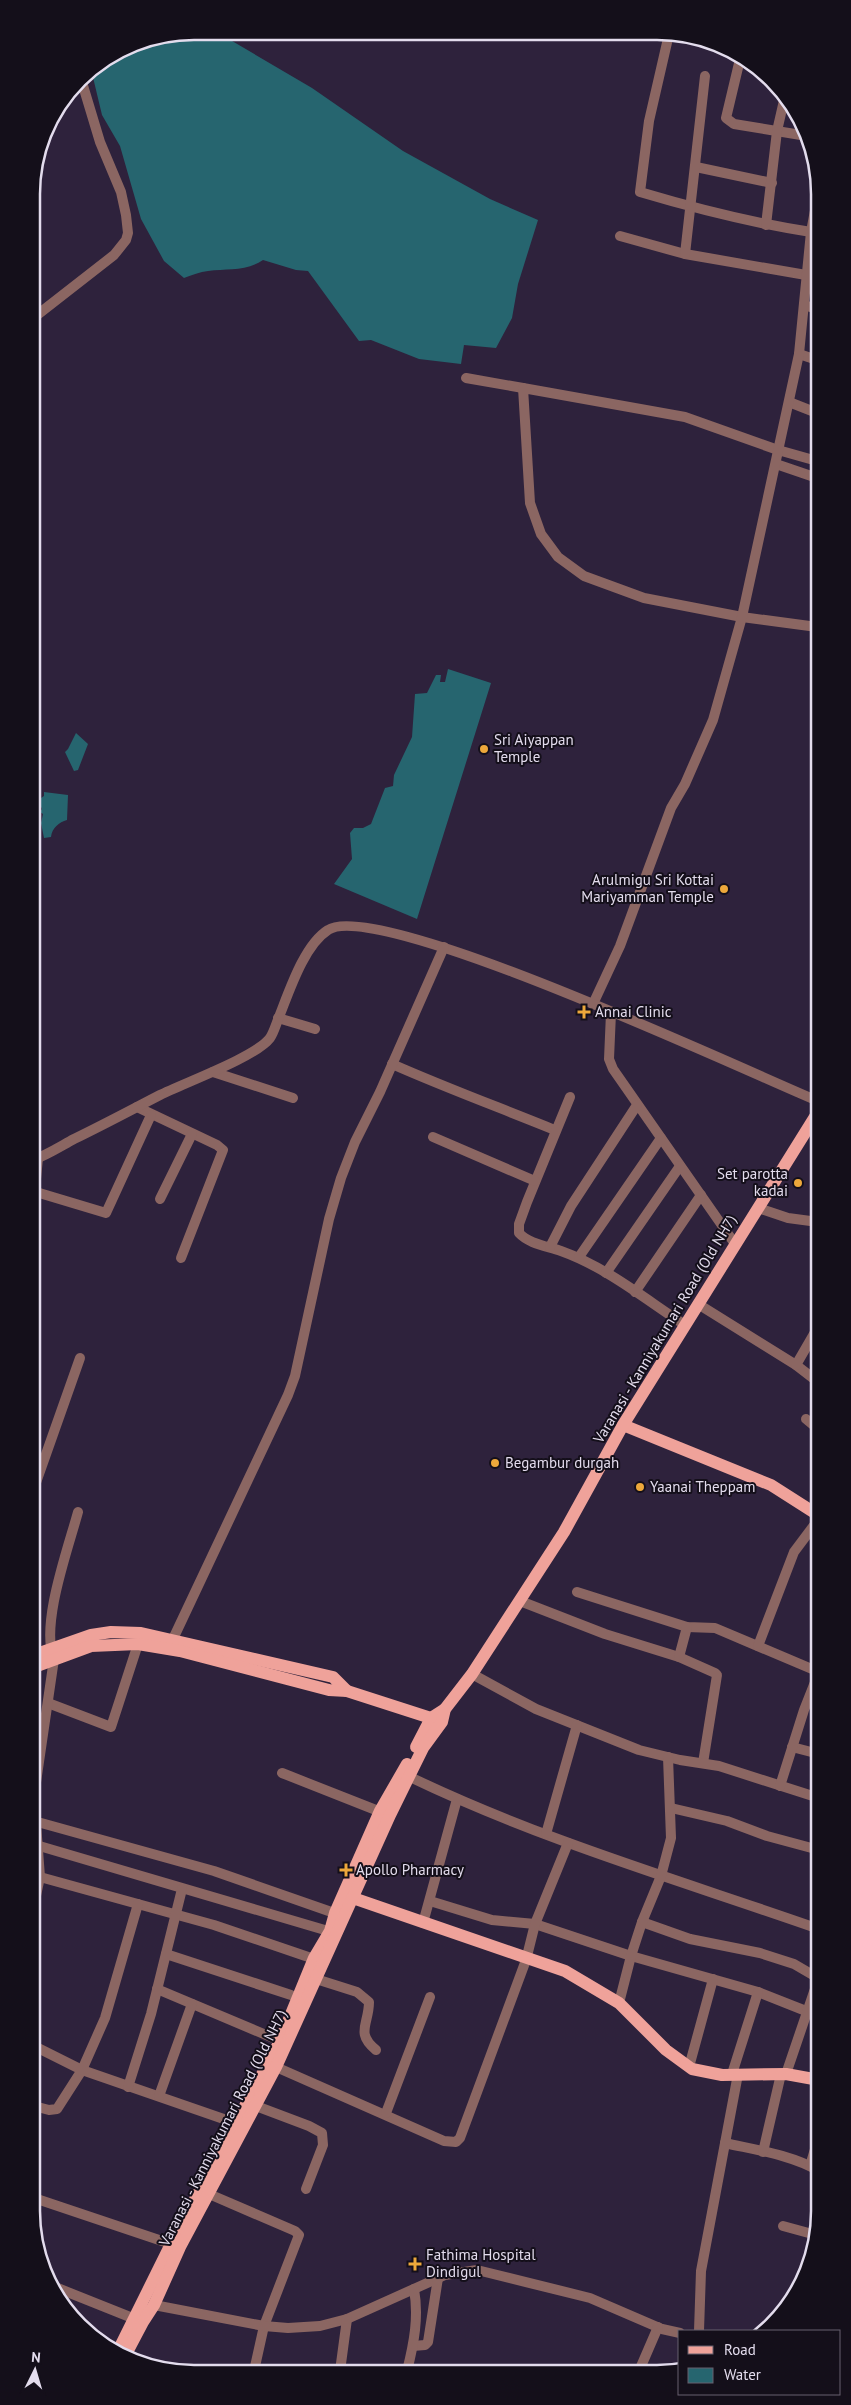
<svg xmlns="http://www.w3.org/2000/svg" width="851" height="2405" viewBox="0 0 851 2405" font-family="'PT Sans',sans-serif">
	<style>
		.water { fill: #26656f }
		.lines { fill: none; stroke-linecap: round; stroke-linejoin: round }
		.minor { stroke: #8b6662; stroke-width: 10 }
		.major { stroke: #efa29a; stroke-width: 12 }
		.poi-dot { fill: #eda83b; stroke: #140f1a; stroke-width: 2 }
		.labels { text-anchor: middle; stroke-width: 4; stroke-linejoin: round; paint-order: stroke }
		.poi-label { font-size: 15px; fill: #e3dced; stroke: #140f1a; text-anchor: start }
		.street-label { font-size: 15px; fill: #e3dced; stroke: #140f1a }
		.rim { fill: none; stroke: #e3dced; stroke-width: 2.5 }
	</style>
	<rect width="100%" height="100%" fill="#2e223c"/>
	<g class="water">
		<path d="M194 31H215L312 88 403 151 490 199 538 220 518 284 512 318 496 348 464 345 461 364 419 359 371 340 359 341 308 271 296 270 263 260C245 272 227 268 208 271 200 272 192 275 184 278L164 261 141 219 120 146 102 115 91 69 132 44Z"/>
		<polygon points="448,669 491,683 417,919 334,884 352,859 350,833 354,828 363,828 371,824 385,788 393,786 394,775 412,737 415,694 427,693 436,675 441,675 440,682 445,682"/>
		<polygon points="76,733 88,744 78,770 74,771 65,752 68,749"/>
		<path d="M44 792 68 795 67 820C59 822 52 828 51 837L44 838 41 823 43 814 40 812 42 809 38 800 44 796Z"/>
	</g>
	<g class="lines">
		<g class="minor">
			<path d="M669 34 649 121 640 192C697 209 753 223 811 232"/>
			<polyline points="741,55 726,118 734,124 807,136"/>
			<polyline points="696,167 772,183"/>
			<polyline points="766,225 777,131 785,96"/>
			<polyline points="620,236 685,254 806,275"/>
			<polyline points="685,254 705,76"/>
			<polyline points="804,305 817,309"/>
			<polyline points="32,319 114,255 126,240 128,233 126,215 121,192 100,142 81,79"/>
			<polyline points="799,354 817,360"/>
			<polyline points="466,378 523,388"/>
			<polyline points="789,402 817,413"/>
			<polyline points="817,461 778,450 685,417 523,388 530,503 541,534 558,557 584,576 644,598 742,617 817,627"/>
			<polyline points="776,464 817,478"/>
			<polyline points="593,1004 620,946 671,808 685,784 713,720 742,617 799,354 811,232 817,200"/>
			<polyline points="611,1013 609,1059 613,1069 735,1244"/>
			<polyline points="278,1018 315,1029"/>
			<path d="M392 1064C446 1088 501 1108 555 1130"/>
			<polyline points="213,1072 293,1098"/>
			<path d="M570 1097 527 1202 519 1224V1233C529 1244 547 1246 561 1251 606 1267 645 1299 685 1325"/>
			<polyline points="137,1107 217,1145 223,1150 181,1258"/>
			<polyline points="433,1137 535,1181"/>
			<path d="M33 1160C47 1155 61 1146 74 1139 103 1125 131 1110 160 1095 184 1083 256 1057 270 1038 274 1032 276 1024 279 1017 289 992 304 945 328 930 376 897 750 1073 818 1101"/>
			<polyline points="36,1192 106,1213 151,1115"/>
			<polyline points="160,1199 192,1134"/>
			<polyline points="758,1208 788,1218 818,1222"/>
			<polyline points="33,1210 38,1158"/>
			<polyline points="550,1247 571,1206 637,1105"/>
			<polyline points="579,1257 661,1138"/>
			<polyline points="606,1273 680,1166"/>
			<polyline points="635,1292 701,1195"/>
			<polyline points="698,1304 796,1365 818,1382"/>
			<polyline points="796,1365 818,1327"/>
			<polyline points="806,1419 818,1429"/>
			<polyline points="33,1491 80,1358"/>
			<polyline points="577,1592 687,1627 715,1628 819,1672"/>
			<polyline points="520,1601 605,1634 679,1657 715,1673 717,1675 703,1763"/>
			<polyline points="173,1639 288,1395 295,1376 329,1219 341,1178 355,1142 380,1092 444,947"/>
			<polyline points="758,1646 794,1552 818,1520"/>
			<polyline points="679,1657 687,1627"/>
			<polyline points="472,1674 536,1709 639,1750 680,1760 719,1766 819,1798"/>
			<polyline points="48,1703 111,1727 138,1644"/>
			<polyline points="792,1747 819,1754"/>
			<polyline points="282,1773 386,1814"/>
			<path d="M410 1777C541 1840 682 1881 819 1929"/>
			<polyline points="780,1786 804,1710 819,1672"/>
			<polyline points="671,1808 727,1821 767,1836 819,1850"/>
			<polyline points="34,1821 214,1871 340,1915"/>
			<polyline points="546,1834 577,1725"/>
			<polyline points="36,1845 335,1933"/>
			<polyline points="40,1877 214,1925 320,1961"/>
			<polyline points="430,1901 492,1920 535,1924 631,1956 758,1992 806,2011"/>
			<path d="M34 1905 40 1877 34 1796 54 1659C40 1625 68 1549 78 1512"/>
			<polyline points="642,1922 690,1939 760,1953 794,1964 818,1978"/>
			<polyline points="423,1923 457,1799"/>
			<polyline points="166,1954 291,1995"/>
			<path d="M316 1979 357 1992 369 2002C369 2024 355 2033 376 2050"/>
			<polyline points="157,1989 285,2043"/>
			<polyline points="619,2003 631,1956 642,1922 661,1876 671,1838 668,1757"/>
			<polyline points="34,2046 82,2070 241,2125"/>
			<polyline points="276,2067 444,2141 456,2142 460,2138 526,1960 535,1924 568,1843"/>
			<polyline points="689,2067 713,1979"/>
			<polyline points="732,2074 758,1992"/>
			<polyline points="786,2074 819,1977"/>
			<polyline points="128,2087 151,2014 182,1889"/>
			<polyline points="159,2096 192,2004"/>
			<polyline points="34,2106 49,2110 57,2109 82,2070 105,2018 138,1904"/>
			<polyline points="256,2106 309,2126 322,2133 323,2145 306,2189"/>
			<polyline points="386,2113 430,1997"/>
			<path d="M725 2143C756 2150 792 2155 819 2171"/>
			<polyline points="763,2152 781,2074"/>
			<polyline points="810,2166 819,2136"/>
			<polyline points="209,2194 295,2231 299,2235 264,2326 254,2371"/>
			<polyline points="34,2198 171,2244"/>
			<polyline points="783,2226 816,2235"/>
			<polyline points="50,2285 140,2321"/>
			<polyline points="154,2305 264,2326 288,2328 320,2326 347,2319 445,2275 477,2270 590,2298 662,2329 680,2333"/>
			<polyline points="699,2331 701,2271 738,2074"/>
			<polyline points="413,2346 425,2345 428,2342 438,2278"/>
			<polyline points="340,2371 347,2319"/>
			<path d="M407 2371C414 2343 419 2317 414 2289"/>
			<polyline points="639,2371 658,2327"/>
		</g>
		<g class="major">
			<polyline points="623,1425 771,1485 818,1515"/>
			<polyline points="34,1655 91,1635 111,1632 141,1633 333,1677 347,1691"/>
			<polyline points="34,1667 91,1646 138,1644 180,1651 329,1690 347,1691 437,1720"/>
			<polyline points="416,1747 431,1718 445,1709"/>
			<polyline points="353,1898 565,1971 619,2003 666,2050 692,2069 722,2075 786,2074 819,2080"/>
			<polyline points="117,2353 171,2244 280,2041 314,1958 330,1931 335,1913 380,1811 407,1764"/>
			<polyline points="124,2358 143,2322 154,2305 180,2247 276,2067 390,1815 423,1748 442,1722 445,1709 472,1674 564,1532 623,1425 818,1112"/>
		</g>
	</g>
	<g class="poi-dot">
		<circle cx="484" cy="749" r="5"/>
		<circle cx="724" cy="889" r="5"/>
		<path d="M581.5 1004.5h5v5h5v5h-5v5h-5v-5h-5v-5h5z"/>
		<circle cx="798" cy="1183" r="5"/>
		<circle cx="495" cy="1463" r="5"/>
		<circle cx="640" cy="1487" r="5"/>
		<path d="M343.5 1862.5h5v5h5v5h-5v5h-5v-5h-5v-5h5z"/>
		<path d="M412.5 2256.5h5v5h5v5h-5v5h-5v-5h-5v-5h5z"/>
	</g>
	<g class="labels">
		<g class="poi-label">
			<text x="494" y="745">Sri Aiyappan<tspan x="494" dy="17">Temple</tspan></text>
			<text x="714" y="885" text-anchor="end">Arulmigu Sri Kottai<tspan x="714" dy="17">Mariyamman Temple</tspan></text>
			<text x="595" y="1017">Annai Clinic</text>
			<text x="788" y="1179" text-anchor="end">Set parotta<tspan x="788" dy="17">kadai</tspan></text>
			<text x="505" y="1468">Begambur durgah</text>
			<text x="650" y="1492">Yaanai Theppam</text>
			<text x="356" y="1875">Apollo Pharmacy</text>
			<text x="426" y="2260">Fathima Hospital<tspan x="426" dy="17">Dindigul</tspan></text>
		</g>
		<g class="street-label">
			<text transform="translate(665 1329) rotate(-59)" y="5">Varanasi - Kanniyakumari Road (Old NH7)</text>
			<text transform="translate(223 2128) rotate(-63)" y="5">Varanasi - Kanniyakumari Road (Old NH7)</text>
		</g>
	</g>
	<path d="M0 0H851V2405H0ZM194 40H657A154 154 0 0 1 811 194V2211A154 154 0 0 1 657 2365H194A154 154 0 0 1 40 2211V194A154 154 0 0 1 194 40Z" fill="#140f1a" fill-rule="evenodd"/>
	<path class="rim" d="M194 40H657A154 154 0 0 1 811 194V2211A154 154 0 0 1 657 2365H194A154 154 0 0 1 40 2211V194A154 154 0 0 1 194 40Z"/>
	<rect x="678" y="2330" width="162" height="65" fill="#140f1a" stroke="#67616e"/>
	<rect x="688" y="2346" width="25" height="8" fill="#efa29a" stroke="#67616e"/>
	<text x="724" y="2355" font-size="15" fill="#e3dced">Road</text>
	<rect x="688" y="2368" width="25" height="15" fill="#26656f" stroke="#67616e"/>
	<text x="724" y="2380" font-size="15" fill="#e3dced">Water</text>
	<g transform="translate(35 2370) rotate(5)" stroke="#140f1a" stroke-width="4" paint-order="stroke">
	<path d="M0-4L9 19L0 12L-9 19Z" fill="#e3dced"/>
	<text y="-8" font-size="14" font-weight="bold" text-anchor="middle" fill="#e3dced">N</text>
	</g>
</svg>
